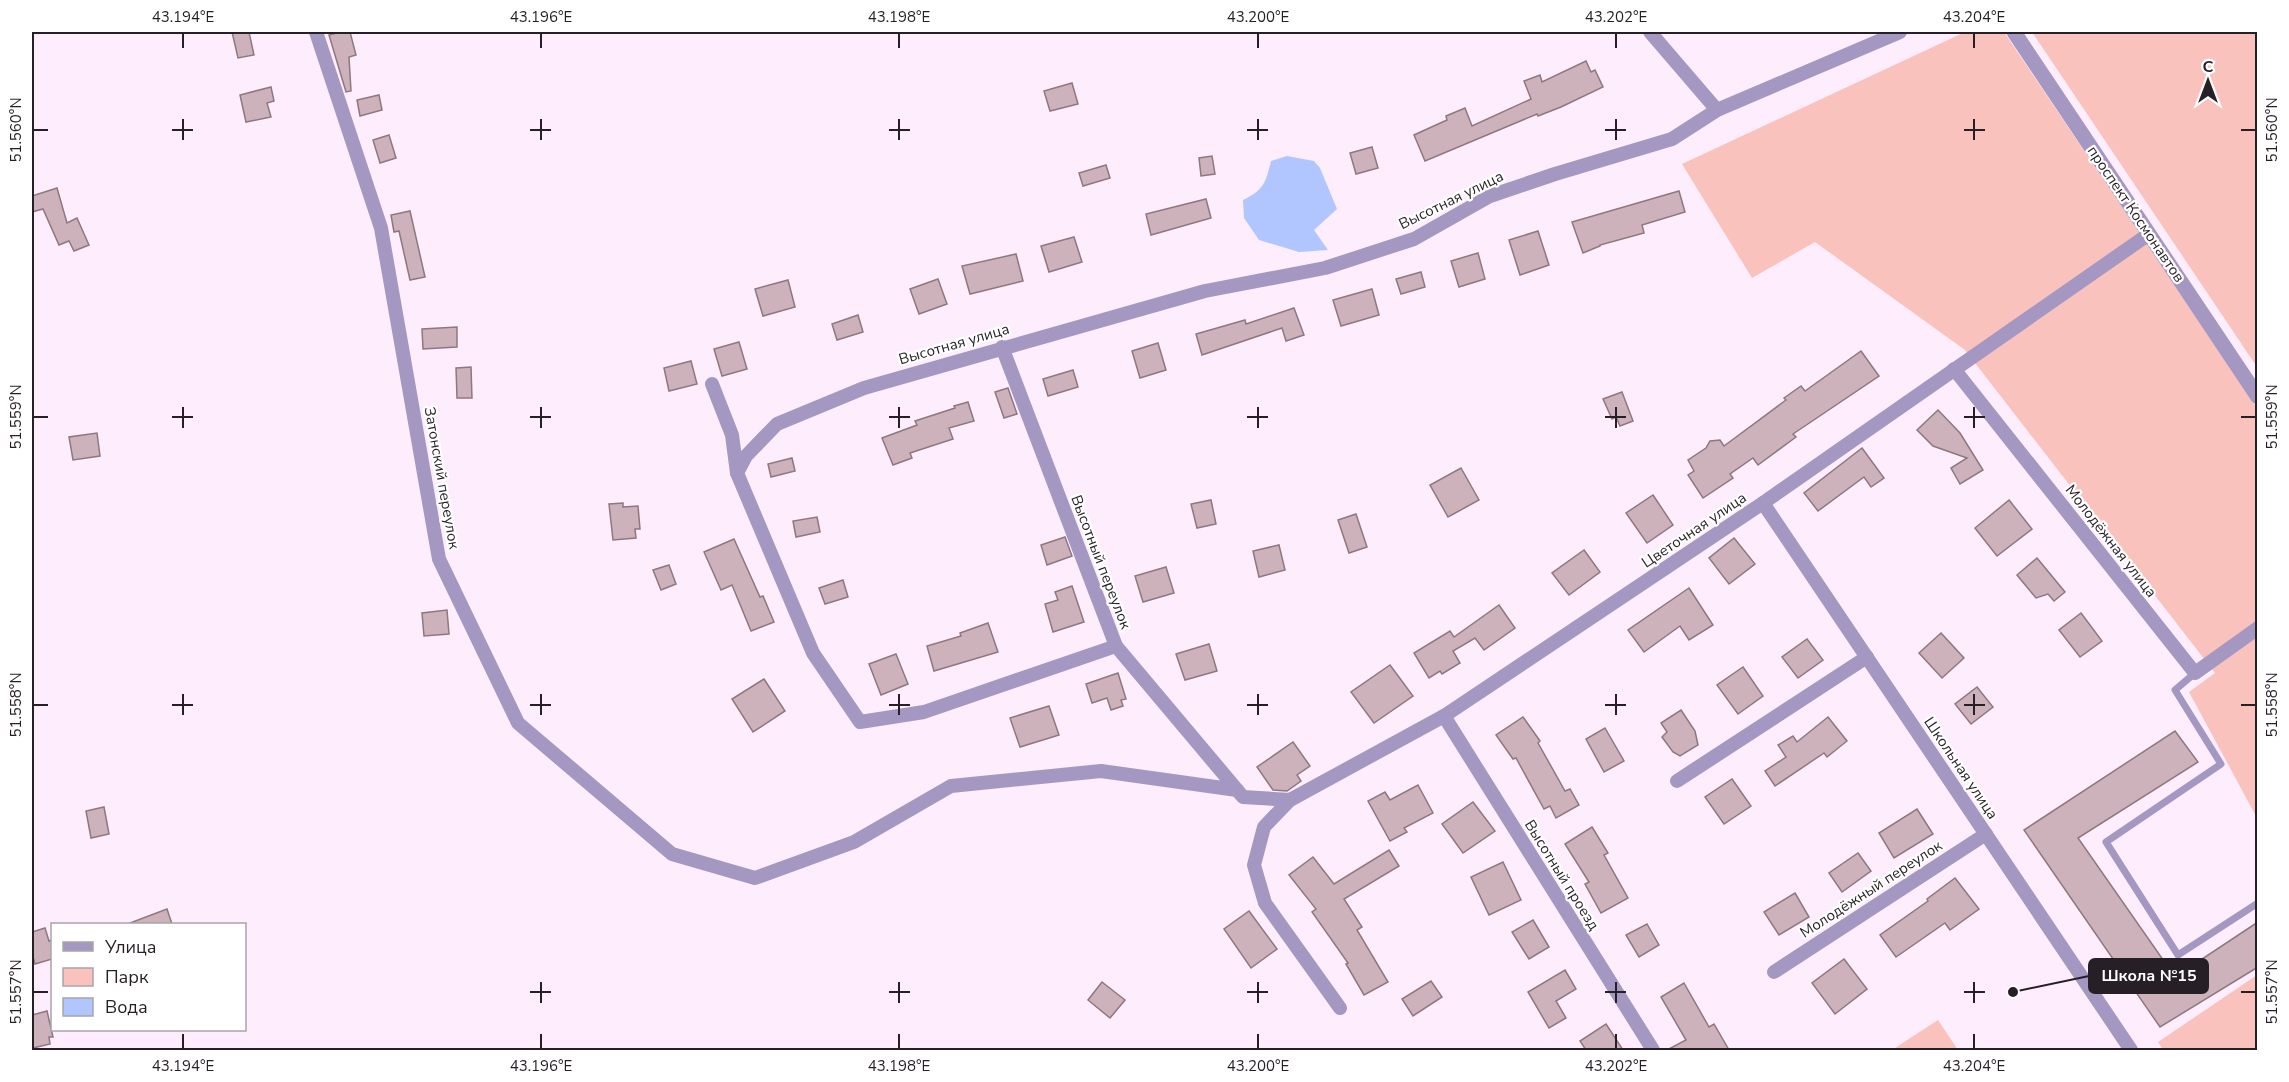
<svg xmlns="http://www.w3.org/2000/svg" width="2289" height="1082" viewBox="0 0 2289 1082" font-family="'Nunito Sans',sans-serif">
	<style>
		.green { fill: #fac2bd }
		.water { fill: #b1c5fe }
		.building { fill: #cdb2bc; stroke: #8f777f; stroke-width: 1.5 }
		.lines { fill: none; stroke-linecap: round; stroke-linejoin: round }
		.service { stroke: #a498c3; stroke-width: 7 }
		.minor { stroke: #a498c3; stroke-width: 14 }
		.tertiary { stroke: #a498c3; stroke-width: 15 }
		.ticks { fill: none; stroke: #261f26; stroke-width: 2 }
		.labels { text-anchor: middle; stroke-width: 4.5; stroke-linejoin: round; paint-order: stroke }
		.street-label { font-size: 15px; fill: #261f26; stroke: #fff }
		.leader { fill: none; stroke: #261f26; stroke-width: 2 }
		.callout-dot { fill: #261f26; stroke: #fff; stroke-width: 2 }
		.callout { fill: #261f26; stroke: #261f26; stroke-width: 2 }
		.callout-label { font-size: 16px; text-anchor: middle; font-weight: bold; fill: #fff }
		.neatline { fill: none; stroke: #261f26; stroke-width: 2 }
		.ticks-label { font-size: 15px; text-anchor: middle; fill: #261f26 }
	</style>
	<rect width="100%" height="100%" fill="#feeefd"/>
	<g class="green">
		<polygon points="1965,32 2004,32 2257,408 2257,818 2189,692 2215,673 1965,350 1815,242 1752,278 1682,164"/>
		<polygon points="2032,32 2257,32 2257,367"/>
		<polygon points="2257,975 2257,1050 2163,1050 2158,1042"/>
		<polygon points="1938,1020 1958,1050 1892,1050"/>
	</g>
	<path class="water" d="M1287 156 1314 161 1320 168 1337 209 1314 230 1328 250 1299 252 1259 240 1244 218 1243 200C1264 190 1266 182 1271 161Z"/>
	<g class="building">
		<polygon points="232,32 249,32 254,55 238,58"/>
		<polygon points="340,32 350,32 356,55 349,57 351,91 346,92 329,35"/>
		<polygon points="1586,61 1591,72 1595,70 1603,87 1561,107 1538,116 1537,114 1425,161 1414,135 1447,120 1446,116 1465,108 1472,126 1531,99 1524,81 1540,75 1542,82"/>
		<polygon points="1072,83 1078,104 1050,111 1044,91"/>
		<polygon points="271,87 274,101 267,103 271,117 246,122 240,95"/>
		<polygon points="379,95 382,110 360,116 357,100"/>
		<polygon points="389,135 396,158 380,163 373,140"/>
		<polygon points="1372,147 1378,168 1356,174 1350,153"/>
		<polygon points="1212,156 1215,174 1201,176 1199,158"/>
		<polygon points="1106,165 1110,178 1083,186 1079,173"/>
		<polygon points="57,188 67,223 77,218 89,245 74,251 69,241 59,245 43,209 32,212 32,196"/>
		<polygon points="1679,191 1685,212 1642,225 1644,233 1600,245 1600,246 1583,253 1572,222"/>
		<polygon points="1206,199 1211,218 1151,235 1146,214"/>
		<polygon points="410,211 425,277 410,280 399,231 394,232 391,215"/>
		<polygon points="1538,231 1549,265 1520,275 1509,240"/>
		<polygon points="1074,237 1082,262 1049,272 1041,246"/>
		<polygon points="1478,253 1485,279 1459,287 1451,261"/>
		<polygon points="1016,254 1023,281 970,294 962,266"/>
		<polygon points="1421,272 1425,287 1401,294 1396,279"/>
		<polygon points="938,279 947,304 919,314 910,289"/>
		<polygon points="788,280 795,307 763,316 755,289"/>
		<polygon points="1372,289 1379,315 1341,326 1333,300"/>
		<polygon points="1294,308 1304,335 1286,341 1282,328 1202,355 1196,334 1245,320 1246,324"/>
		<polygon points="858,315 863,332 837,340 832,324"/>
		<polygon points="457,327 457,347 423,349 422,329"/>
		<polygon points="739,342 747,369 722,376 714,349"/>
		<polygon points="1158,343 1166,370 1140,378 1132,351"/>
		<polygon points="1861,351 1879,376 1793,434 1796,437 1758,465 1753,458 1730,474 1733,478 1703,498 1688,475 1694,471 1688,460 1706,448 1710,441 1720,440 1724,446 1786,400 1784,398 1801,386 1805,391"/>
		<polygon points="691,361 697,384 669,391 664,368"/>
		<polygon points="471,367 472,398 457,398 456,368"/>
		<polygon points="1073,370 1078,387 1048,396 1043,379"/>
		<polygon points="1008,388 1017,414 1004,418 995,392"/>
		<polygon points="1622,392 1633,421 1620,426 1616,417 1612,419 1603,399"/>
		<polygon points="968,402 974,421 949,428 953,439 910,453 912,458 893,465 882,438 917,425 915,421 955,408 954,406"/>
		<polygon points="1938,410 1960,433 1983,470 1960,484 1951,468 1967,458 1933,446 1917,430"/>
		<polygon points="97,433 100,456 73,460 69,437"/>
		<polygon points="1862,448 1884,478 1871,487 1864,477 1818,511 1804,493"/>
		<polygon points="792,458 795,471 771,477 768,464"/>
		<polygon points="1461,468 1479,500 1448,517 1430,485"/>
		<polygon points="1653,495 1673,525 1647,543 1626,513"/>
		<polygon points="1211,500 1216,524 1197,528 1191,504"/>
		<polygon points="2009,500 2032,529 1997,556 1975,528"/>
		<polygon points="623,503 623,507 638,506 640,529 635,529 636,538 613,540 609,504"/>
		<polygon points="1356,514 1367,547 1349,553 1338,520"/>
		<polygon points="817,517 820,532 796,537 793,521"/>
		<polygon points="1065,537 1072,556 1047,565 1041,545"/>
		<polygon points="1734,538 1755,564 1729,584 1709,558"/>
		<polygon points="734,539 760,597 763,596 774,622 751,631 732,585 721,590 704,552"/>
		<polygon points="1279,545 1285,570 1259,577 1253,551"/>
		<polygon points="1584,550 1600,572 1569,595 1552,573"/>
		<polygon points="2037,558 2065,592 2054,601 2048,594 2036,598 2017,575"/>
		<polygon points="669,565 676,584 661,590 653,570"/>
		<polygon points="1166,567 1174,593 1143,602 1135,576"/>
		<polygon points="843,580 848,597 825,604 819,588"/>
		<polygon points="1072,586 1084,622 1053,632 1045,604 1058,600 1055,592"/>
		<polygon points="1689,588 1713,625 1689,640 1680,626 1644,652 1628,630"/>
		<polygon points="1499,605 1515,628 1484,650 1475,638 1453,651 1460,663 1442,674 1440,671 1429,678 1414,653 1450,631 1454,637"/>
		<polygon points="447,610 449,634 424,636 422,613"/>
		<polygon points="2081,613 2102,641 2080,657 2059,630"/>
		<polygon points="988,623 998,652 934,671 927,646 961,636 960,633"/>
		<polygon points="1941,633 1964,658 1942,678 1919,653"/>
		<polygon points="1807,639 1823,660 1798,678 1782,657"/>
		<polygon points="1209,644 1217,671 1185,680 1176,654"/>
		<polygon points="896,654 908,684 881,695 869,664"/>
		<polygon points="1390,665 1413,696 1374,723 1351,692"/>
		<polygon points="1743,667 1763,696 1738,714 1717,685"/>
		<polygon points="1118,673 1126,699 1121,700 1123,706 1111,710 1107,698 1092,703 1086,684"/>
		<polygon points="764,679 785,711 753,732 732,699"/>
		<polygon points="1977,687 1993,707 1971,724 1955,704"/>
		<polygon points="1049,706 1059,735 1020,747 1010,718"/>
		<polygon points="1681,710 1695,731 1698,745 1680,756 1673,752 1662,737 1667,732 1661,723"/>
		<polygon points="1523,717 1540,741 1538,743 1565,791 1570,789 1579,805 1556,818 1550,806 1544,809 1516,758 1513,759 1496,735"/>
		<polygon points="1828,717 1847,741 1827,757 1824,753 1775,786 1765,771 1786,757 1778,745 1793,736 1797,742"/>
		<polygon points="1605,728 1624,761 1604,772 1586,739"/>
		<polygon points="2175,731 2198,762 2078,838 2175,977 2258,922 2258,967 2160,1027 2024,830"/>
		<polygon points="1293,742 1310,766 1297,775 1301,781 1287,791 1273,790 1257,767"/>
		<polygon points="1732,779 1751,806 1724,824 1705,797"/>
		<polygon points="1418,785 1433,813 1404,828 1407,832 1390,841 1368,801 1385,792 1390,800"/>
		<polygon points="1473,802 1495,831 1463,853 1442,824"/>
		<polygon points="104,807 109,834 91,838 86,811"/>
		<polygon points="1917,809 1933,834 1894,858 1879,833"/>
		<polygon points="1592,827 1608,853 1604,855 1628,898 1601,913 1585,884 1589,882 1565,844"/>
		<polygon points="1389,850 1399,866 1344,899 1362,927 1357,930 1388,982 1364,995 1346,964 1348,963 1312,912 1316,909 1289,875 1313,857 1334,884"/>
		<polygon points="1858,853 1871,871 1842,892 1829,873"/>
		<polygon points="1503,862 1521,900 1489,915 1471,877"/>
		<polygon points="1955,878 1979,909 1950,930 1945,923 1896,957 1880,935 1928,901 1927,899"/>
		<polygon points="1795,893 1809,917 1779,935 1764,912"/>
		<polygon points="167,909 172,924 130,924 130,923"/>
		<polygon points="1249,911 1277,949 1251,968 1224,929"/>
		<polygon points="1533,920 1549,947 1529,959 1512,932"/>
		<polygon points="1647,924 1659,945 1639,957 1626,935"/>
		<polygon points="45,928 49,941 52,940 52,959 35,964 32,953 32,932"/>
		<polygon points="1844,959 1867,989 1835,1014 1812,983"/>
		<polygon points="1565,970 1576,989 1556,1001 1566,1018 1549,1028 1528,992"/>
		<polygon points="1431,981 1442,997 1413,1016 1402,999"/>
		<polygon points="1102,982 1125,1000 1110,1018 1088,1000"/>
		<polygon points="1684,983 1709,1027 1714,1024 1729,1050 1667,1050 1686,1040 1661,997"/>
		<polygon points="47,1011 53,1037 49,1037 50,1044 33,1048 32,1015"/>
		<polygon points="1606,1024 1623,1050 1586,1050 1580,1041"/>
	</g>
	<g class="lines">
		<polyline class="service" points="2195,673 2175,690 2221,764 2106,842 2178,955 2258,903"/>
		<g class="minor">
			<polyline points="316,32 381,228 439,559 518,723 672,854 755,878 854,842 951,786 1101,771 1237,790"/>
			<polyline points="1650,32 1717,110"/>
			<polyline points="1002,347 1116,646 1243,797 1290,800 1444,716 1763,503 2149,234"/>
			<polyline points="1954,369 2195,673 2258,628"/>
			<polyline points="712,384 732,435 737,473 813,653 860,722 924,712 1116,646"/>
			<polyline points="737,473 746,456 777,424 864,388 1205,291 1325,268 1414,239 1490,196 1555,174 1672,139 1717,110 1900,32"/>
			<polyline points="1763,503 2131,1050"/>
			<polyline points="1444,716 1653,1050"/>
			<polyline points="1677,781 1867,657"/>
			<polyline points="1290,800 1264,827 1254,865 1265,903 1340,1008"/>
			<polyline points="1774,972 1986,834"/>
		</g>
		<polyline class="tertiary" points="2014,32 2258,397"/>
	</g>
	<path class="ticks" d="M183 33V48M541 33V48M899 33V48M1258 33V48M1616 33V48M1974 33V48M183 119V140M541 119V140M899 119V140M1258 119V140M1616 119V140M1974 119V140M33 130H48M172 130H193M530 130H551M889 130H910M1247 130H1268M1605 130H1626M1964 130H1985M2241 130H2256M183 407V428M541 407V428M899 407V428M1258 407V428M1616 407V428M1974 407V428M33 417H48M172 417H193M530 417H551M889 417H910M1247 417H1268M1605 417H1626M1964 417H1985M2241 417H2256M183 694V715M541 694V715M899 694V715M1258 694V715M1616 694V715M1974 694V715M33 705H48M172 705H193M530 705H551M889 705H910M1247 705H1268M1605 705H1626M1964 705H1985M2241 705H2256M541 982V1003M899 982V1003M1258 982V1003M1616 982V1003M1974 982V1003M33 992H48M530 992H551M889 992H910M1247 992H1268M1605 992H1626M1964 992H1985M2241 992H2256M183 1034V1049M541 1034V1049M899 1034V1049M1258 1034V1049M1616 1034V1049M1974 1034V1049"/>
	<g class="labels">
		<g class="street-label">
			<text transform="translate(1451 200) rotate(-26)" y="5">Высотная улица</text>
			<text transform="translate(2136 214) rotate(56)" y="5">проспект Космонавтов</text>
			<text transform="translate(954 344) rotate(-16)" y="5">Высотная улица</text>
			<text transform="translate(442 478) rotate(80)" y="5">Затонский переулок</text>
			<text transform="translate(1694 530) rotate(-34)" y="5">Цветочная улица</text>
			<text transform="translate(2111 541) rotate(52)" y="5">Молодёжная улица</text>
			<text transform="translate(1101 562) rotate(69)" y="5">Высотный переулок</text>
			<text transform="translate(1961 768) rotate(56)" y="5">Школьная улица</text>
			<text transform="translate(1562 875) rotate(58)" y="5">Высотный проезд</text>
			<text transform="translate(1871 889) rotate(-33)" y="5">Молодёжный переулок</text>
		</g>
	</g>
	<path class="leader" d="M2013 992L2089 976"/>
	<circle class="callout-dot" cx="2013" cy="992" r="6"/>
	<rect class="callout" x="2089" y="959" width="119" height="34" rx="6"/>
	<g class="callout-label">
		<text x="2149" y="981">Школа №15</text>
	</g>
	<rect width="2289" height="1082" fill="none" stroke="#ffffff" stroke-width="66"/>
	<rect x="51" y="923" width="195" height="108" fill="#ffffff" stroke="#a8a5a8" stroke-width="1.5"/>
	<rect x="63" y="942" width="30" height="9" fill="#a498c3" stroke="#a8a5a8" stroke-width="1.5"/>
	<text x="105" y="953" font-size="18" fill="#261f26">Улица</text>
	<rect x="63" y="968" width="30" height="18" fill="#fac2bd" stroke="#a8a5a8" stroke-width="1.5"/>
	<text x="105" y="983" font-size="18" fill="#261f26">Парк</text>
	<rect x="63" y="998" width="30" height="18" fill="#b1c5fe" stroke="#a8a5a8" stroke-width="1.5"/>
	<text x="105" y="1013" font-size="18" fill="#261f26">Вода</text>
	<g transform="translate(2208 81)" stroke="#ffffff" stroke-width="4.5" paint-order="stroke">
	<path d="M0-4.5L10 22L0 15L-10 22Z" fill="#261f26"/>
	<text y="-9" font-size="16" font-weight="bold" text-anchor="middle" fill="#261f26">С</text>
	</g>
	<rect x="33" y="33" width="2223" height="1016" class="neatline"/>
	<g class="ticks-label">
		<text x="183" y="22">43.194°E</text>
		<text x="541" y="22">43.196°E</text>
		<text x="899" y="22">43.198°E</text>
		<text x="1258" y="22">43.200°E</text>
		<text x="1616" y="22">43.202°E</text>
		<text x="1974" y="22">43.204°E</text>
		<text transform="translate(16 130) rotate(-90)" y="5">51.560°N</text>
		<text transform="translate(2272 130) rotate(-90)" y="5">51.560°N</text>
		<text transform="translate(16 417) rotate(-90)" y="5">51.559°N</text>
		<text transform="translate(2272 417) rotate(-90)" y="5">51.559°N</text>
		<text transform="translate(16 705) rotate(-90)" y="5">51.558°N</text>
		<text transform="translate(2272 705) rotate(-90)" y="5">51.558°N</text>
		<text transform="translate(16 992) rotate(-90)" y="5">51.557°N</text>
		<text transform="translate(2272 992) rotate(-90)" y="5">51.557°N</text>
		<text x="183" y="1071">43.194°E</text>
		<text x="541" y="1071">43.196°E</text>
		<text x="899" y="1071">43.198°E</text>
		<text x="1258" y="1071">43.200°E</text>
		<text x="1616" y="1071">43.202°E</text>
		<text x="1974" y="1071">43.204°E</text>
	</g>
</svg>
